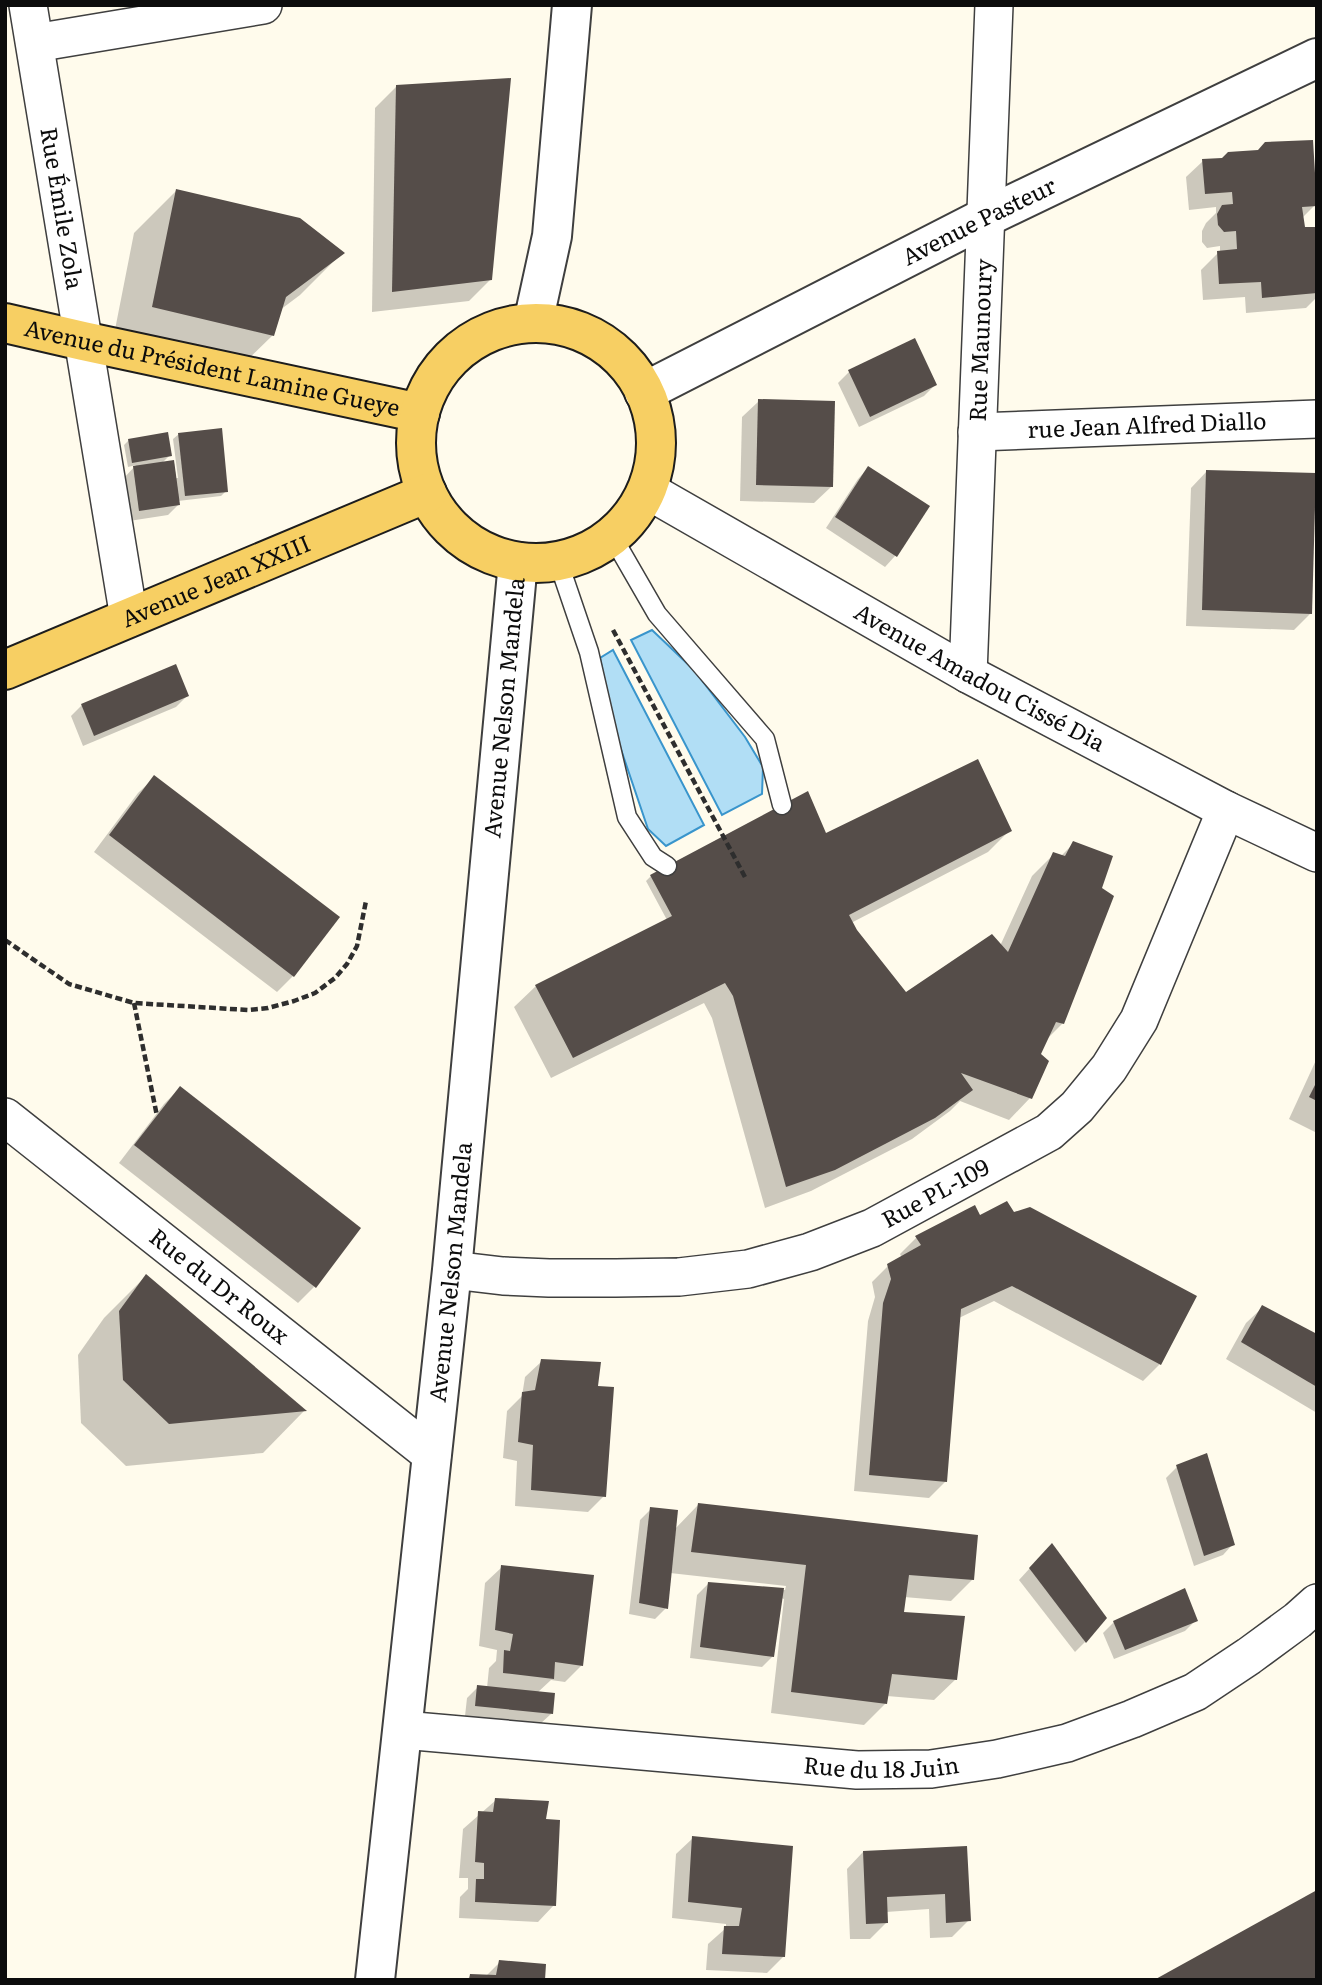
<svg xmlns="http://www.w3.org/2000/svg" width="1322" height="1985" viewBox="0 0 1322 1985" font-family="Literata,serif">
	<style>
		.water { fill: #b1def5; stroke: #3995cc; stroke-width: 2 }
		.shadow { fill: #0003 }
		.building { fill: #554d49 }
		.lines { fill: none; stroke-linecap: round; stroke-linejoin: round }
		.service-casing { stroke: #3f3f3f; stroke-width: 21 }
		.minor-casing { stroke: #3f3f3f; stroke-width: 40 }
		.tertiary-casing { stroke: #3f3f3f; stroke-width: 42 }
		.primary-casing { stroke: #1d1d1d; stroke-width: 42 }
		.path { stroke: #2e2e2e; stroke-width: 4.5; stroke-dasharray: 7 3.5; stroke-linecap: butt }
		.service { stroke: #fff; stroke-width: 18 }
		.minor { stroke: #fff; stroke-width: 37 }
		.tertiary { stroke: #fff; stroke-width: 38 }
		.primary { stroke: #f7cf63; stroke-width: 38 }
		.labels { text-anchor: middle; stroke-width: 7; stroke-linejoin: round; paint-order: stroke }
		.street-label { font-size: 23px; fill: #0c0c0c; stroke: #fff }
	</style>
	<rect width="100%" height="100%" fill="#fffbec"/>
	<g class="water">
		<polygon points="652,630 694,670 745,737 763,767 762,794 722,815 631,640"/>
		<polygon points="613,650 704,825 666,846 648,829 612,723 600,658"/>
	</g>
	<g class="shadow">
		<polygon points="397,86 491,279 469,301 372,312 375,108"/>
		<polygon points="1203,161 1315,205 1302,218 1303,229 1317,228 1317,297 1306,308 1246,313 1245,297 1203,300 1201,270 1218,253 1220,253 1220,246 1207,248 1202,242 1202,231 1206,223 1216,213 1216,207 1189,210 1186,177"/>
		<polygon points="176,191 342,253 300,295 280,310 273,335 230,377 111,350 134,233"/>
		<polygon points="849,372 935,385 924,396 859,427 838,383"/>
		<polygon points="759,401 831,487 814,503 740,501 742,417"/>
		<polygon points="179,434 226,491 221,496 178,501 179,504 168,515 129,521 123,479 136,465 128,467 124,445 129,440 170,455 161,464 174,478 178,478 173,439"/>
		<polygon points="868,468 895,556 885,567 826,528 858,479"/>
		<polygon points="1207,471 1310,614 1294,630 1186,626 1191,488"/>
		<polygon points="187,696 176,707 83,746 71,716 82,705"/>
		<polygon points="155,777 293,976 277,992 94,852 138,793"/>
		<polygon points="1010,830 988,852 851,923 905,995 1000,946 1032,876 1054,854 1061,856 1074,843 1063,1023 1046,1040 1039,1055 1030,1098 1009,1120 960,1101 950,1111 912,1139 811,1191 765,1208 712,1018 704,1003 551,1078 514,1007 536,986 667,920 646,881 651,876 825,836"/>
		<polygon points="1317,1058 1317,1133 1289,1119"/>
		<polygon points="180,1088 314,1287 298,1303 119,1163 164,1104"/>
		<polygon points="974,1207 979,1217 1013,1214 1195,1297 1160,1364 1143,1381 994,1301 959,1318 946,1481 929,1498 854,1491 868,1321 875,1297 872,1282 888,1266 902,1258 900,1254 916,1238"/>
		<polygon points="146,1276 304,1411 263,1453 126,1466 81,1423 78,1355 104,1318"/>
		<polygon points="1263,1307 1317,1336 1317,1413 1226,1359 1246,1323"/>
		<polygon points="542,1361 596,1387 604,1496 588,1512 515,1506 517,1461 503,1458 507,1411 522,1396 525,1377"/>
		<polygon points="1177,1467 1233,1544 1223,1555 1194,1566 1166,1478"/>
		<polygon points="698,1505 973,1579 951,1601 904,1597 902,1613 956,1679 934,1700 887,1696 886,1703 864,1725 771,1713 784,1599 781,1598 773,1656 762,1667 690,1658 697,1595 708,1584 785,1590 786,1586 670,1573 666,1608 655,1619 629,1614 640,1520 651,1509 674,1530"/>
		<polygon points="1041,1556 1085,1642 1075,1652 1019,1580"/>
		<polygon points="502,1567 582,1665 565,1682 551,1680 537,1693 551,1714 540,1724 465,1716 467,1698 478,1687 487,1688 489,1668 496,1661 497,1650 479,1646 485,1583"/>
		<polygon points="1196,1620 1185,1631 1114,1659 1103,1633 1114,1622"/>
		<polygon points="496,1800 545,1821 554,1905 538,1922 459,1918 460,1897 468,1889 468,1878 459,1878 463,1829"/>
		<polygon points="693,1838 784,1956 767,1973 706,1970 708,1944 726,1928 726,1924 672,1918 676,1854"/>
		<polygon points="966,1848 969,1920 952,1937 930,1938 929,1909 886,1912 887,1922 870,1939 850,1939 847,1869 863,1852"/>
		<polygon points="500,1962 543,1980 467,1980 470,1976 486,1976"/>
	</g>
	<g class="building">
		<polygon points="511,78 492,280 392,292 396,85"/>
		<polygon points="1313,140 1317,206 1302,207 1305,227 1317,227 1317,293 1262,298 1261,282 1219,284 1217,251 1237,249 1236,231 1224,232 1218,225 1217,214 1222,205 1233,204 1232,192 1205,194 1202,159 1222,158 1228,152 1258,150 1265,142"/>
		<polygon points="176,189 300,218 345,253 286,297 274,336 152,307"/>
		<polygon points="915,338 937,385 870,417 848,370"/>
		<polygon points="758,399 835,401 833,487 756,485"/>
		<polygon points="222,428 228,492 185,496 178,433"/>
		<polygon points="168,432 172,456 132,463 128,439"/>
		<polygon points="174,460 180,505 139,511 133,466"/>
		<polygon points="868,466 930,506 897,557 835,517"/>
		<polygon points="1206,470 1316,473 1312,614 1202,610"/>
		<polygon points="176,664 189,696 94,736 81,704"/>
		<polygon points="978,759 1012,831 849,915 857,930 906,992 992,934 1008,952 1053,852 1065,856 1073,841 1113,856 1102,888 1114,896 1064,1024 1056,1022 1041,1054 1049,1061 1032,1099 961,1073 973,1090 935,1118 835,1170 786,1187 733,996 725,983 573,1058 535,985 672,916 650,875 808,791 826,833"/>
		<polygon points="154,775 340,917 294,977 109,835"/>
		<polygon points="1317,1081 1317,1101 1309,1097"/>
		<polygon points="180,1086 361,1228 316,1288 134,1145"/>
		<polygon points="1007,1201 1014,1212 1030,1207 1197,1296 1161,1365 1012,1286 961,1309 947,1482 869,1475 883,1303 891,1279 887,1264 921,1245 915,1236 975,1205 980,1215"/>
		<polygon points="146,1274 307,1411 169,1424 123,1380 119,1311"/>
		<polygon points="1262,1305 1317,1334 1317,1387 1241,1342"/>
		<polygon points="541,1359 601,1362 598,1386 614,1387 606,1497 531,1490 533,1445 518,1442 522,1392 535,1390"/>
		<polygon points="1207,1453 1235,1545 1204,1556 1176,1465"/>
		<polygon points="698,1503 978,1535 974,1580 909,1575 904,1612 965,1616 957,1680 892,1674 887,1704 791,1692 806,1565 691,1552"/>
		<polygon points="650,1507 678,1510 668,1609 639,1603"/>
		<polygon points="1052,1543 1107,1618 1086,1643 1029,1568"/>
		<polygon points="501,1565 594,1575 583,1666 555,1662 554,1679 503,1673 504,1650 510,1651 513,1634 495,1630"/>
		<polygon points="708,1582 784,1588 774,1657 700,1647"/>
		<polygon points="1185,1588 1198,1621 1125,1650 1113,1621"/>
		<polygon points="477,1685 555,1693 553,1714 475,1706"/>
		<polygon points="495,1798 549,1801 546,1819 560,1820 556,1906 475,1902 476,1879 484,1879 484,1863 475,1862 478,1811 493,1812"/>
		<polygon points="692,1836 793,1846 785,1957 722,1954 724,1926 739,1926 742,1908 688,1902"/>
		<polygon points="967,1846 971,1921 946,1923 945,1894 887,1897 888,1923 866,1924 863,1851"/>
		<polygon points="1317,1890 1317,1980 1154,1980"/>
		<polygon points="499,1960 546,1964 545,1980 469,1980 470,1974 496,1975"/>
	</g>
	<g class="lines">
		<g class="service-casing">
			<g id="service">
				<polyline points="612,536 657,614 765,739 782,805"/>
				<polyline points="558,561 589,652 627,817 653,857 667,866"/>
			</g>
		</g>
		<g class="minor-casing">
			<g id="minor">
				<path id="s1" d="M28 5 129 618"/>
				<polyline points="35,43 263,5"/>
				<path id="s2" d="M977 432 1317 419"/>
				<path id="s3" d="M647 490 968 674 1226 810 1317 853"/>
				<path id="s4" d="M968 674 994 5"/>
				<path id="s5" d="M5 1117 432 1455"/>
				<path id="s6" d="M452 1270 503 1276 549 1278H616L679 1277 748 1269 810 1252 872 1228 1049 1132 1077 1107 1109 1068 1139 1020 1226 810"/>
				<path id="s7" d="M403 1730 857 1770 931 1769 997 1759 1067 1743 1132 1719 1195 1692 1249 1656 1298 1620 1317 1603"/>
			</g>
		</g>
		<g class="tertiary-casing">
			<g id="tertiary">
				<polyline points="533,323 552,236 572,5"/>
				<path id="s8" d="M644 392 986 217 1317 58"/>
				<path id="s9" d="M375 1980 452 1270 518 562"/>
			</g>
		</g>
		<g class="primary-casing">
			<g id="primary">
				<path id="s10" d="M5 323 83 341 420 413"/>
				<circle cx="536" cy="443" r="120"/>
				<path id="s11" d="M5 670 427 493"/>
			</g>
		</g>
		<g class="path">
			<polyline points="613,630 745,877"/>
			<polyline points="5,940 69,984 134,1003 248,1010 268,1008 294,1001 315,993 335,978 347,964 357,946 366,901"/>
			<polyline points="134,1003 157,1116"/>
		</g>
		<use href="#service" class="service"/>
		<use href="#minor" class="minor"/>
		<use href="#tertiary" class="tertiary"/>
		<use href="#primary" class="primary"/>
	</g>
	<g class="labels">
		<g class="street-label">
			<text dy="8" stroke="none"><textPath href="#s1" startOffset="206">Rue Émile Zola</textPath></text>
			<text dy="8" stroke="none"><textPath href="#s8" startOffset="376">Avenue Pasteur</textPath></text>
			<text dy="8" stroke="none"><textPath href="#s4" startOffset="334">Rue Maunoury</textPath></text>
			<text dy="8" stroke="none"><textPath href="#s10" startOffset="212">Avenue du Président Lamine Gueye</textPath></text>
			<text dy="8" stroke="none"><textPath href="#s2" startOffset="170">rue Jean Alfred Diallo</textPath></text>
			<text dy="8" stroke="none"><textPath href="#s11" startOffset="229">Avenue Jean XXIII</textPath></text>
			<text dy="8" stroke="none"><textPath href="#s3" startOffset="382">Avenue Amadou Cissé Dia</textPath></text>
			<text dy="8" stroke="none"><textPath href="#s9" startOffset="1279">Avenue Nelson Mandela</textPath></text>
			<text dy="8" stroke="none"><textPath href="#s6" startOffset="500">Rue PL-109</textPath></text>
			<text dy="8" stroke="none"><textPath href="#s9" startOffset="712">Avenue Nelson Mandela</textPath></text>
			<text dy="8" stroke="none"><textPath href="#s5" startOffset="273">Rue du Dr Roux</textPath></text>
			<text dy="8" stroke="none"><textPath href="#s7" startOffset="480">Rue du 18 Juin</textPath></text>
		</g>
	</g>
	<rect width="1322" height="1985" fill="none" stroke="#0c0c0c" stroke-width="14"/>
</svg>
